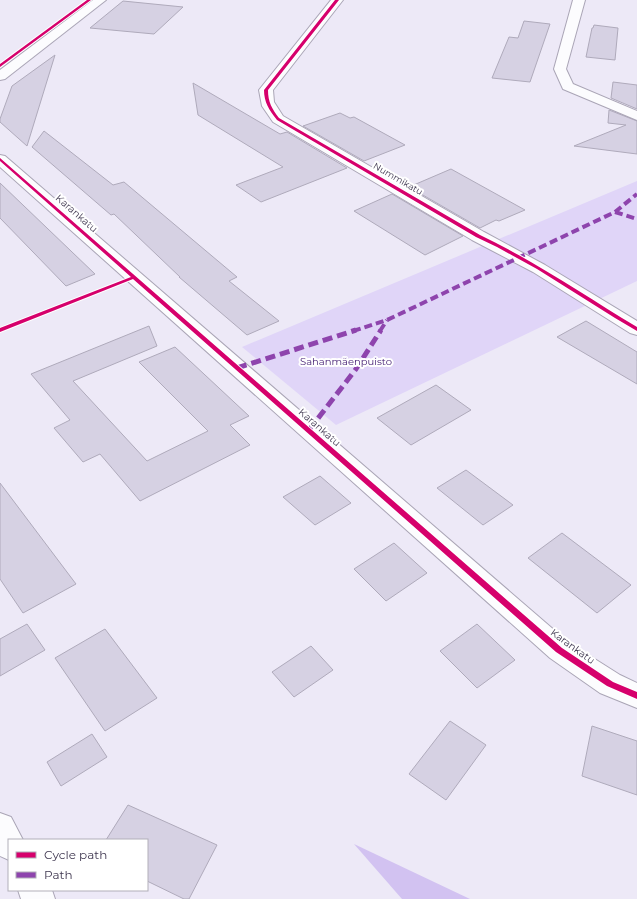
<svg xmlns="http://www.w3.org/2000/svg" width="637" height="899" viewBox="0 0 637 899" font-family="Montserrat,sans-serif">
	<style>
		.green { fill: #e0d5f8 }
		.forest { fill: #d2c2f1 }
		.building { fill: #d6d1e3; stroke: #afaabb }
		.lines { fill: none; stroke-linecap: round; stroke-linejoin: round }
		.street-casing { stroke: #aaa5b6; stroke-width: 2 }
		.street { fill: #fcfcfe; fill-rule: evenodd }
		.quiet-far1 { stroke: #8e44ad; stroke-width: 4; stroke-dasharray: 8 4; stroke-linecap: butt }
		.quiet { stroke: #8e44ad; stroke-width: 5; stroke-dasharray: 10 5; stroke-linecap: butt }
		.cycleway-casing { stroke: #fff; stroke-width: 2 }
		.cycleway { fill: #d6006c; fill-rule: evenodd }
		.labels { text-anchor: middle; stroke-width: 4; stroke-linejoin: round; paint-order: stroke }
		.far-street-label { font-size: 9px; fill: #3e364f; stroke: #fff }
		.street-label { font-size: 10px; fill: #3e364f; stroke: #fff }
		.park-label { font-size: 10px; fill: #462075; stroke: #fff }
	</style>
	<rect width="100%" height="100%" fill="#ede9f7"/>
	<polygon class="green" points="637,181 637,281 336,425 242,347"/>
	<polygon class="forest" points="354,844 470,899 402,899"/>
	<g class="building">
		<polygon points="123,1 183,7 154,34 90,28"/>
		<polygon points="524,21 550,24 530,82 492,78 509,37 518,38"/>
		<polygon points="594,25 618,28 615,60 586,57 592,28 593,28"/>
		<polygon points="55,55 27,146 0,122 0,119 12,86"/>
		<polygon points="613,82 637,85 637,109 611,98"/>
		<polygon points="193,83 280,134 287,132 347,168 261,202 236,185 283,167 198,115"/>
		<polygon points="609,110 637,121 637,154 574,146 626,125 608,123"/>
		<polygon points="340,113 350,118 354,117 405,145 364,161 303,126"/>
		<polygon points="44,131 113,185 124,182 237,277 229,281 279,321 247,335 179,277 180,277 114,214 111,215 32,147"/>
		<polygon points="451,169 525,210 499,221 496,220 480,228 409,187"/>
		<polygon points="0,183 95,274 66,286 0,218"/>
		<polygon points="392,194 463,236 425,255 354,211"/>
		<polygon points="586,321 637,352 637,384 557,337"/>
		<polygon points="149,326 157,346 73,381 147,461 208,431 139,362 175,347 249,416 230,425 250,445 140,501 100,454 83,462 54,428 70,420 31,374"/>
		<polygon points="436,385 471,410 411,445 377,418"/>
		<polygon points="466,470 513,505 483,525 437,488"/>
		<polygon points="320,476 351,503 315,525 283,497"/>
		<polygon points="0,483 76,584 23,613 0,579"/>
		<polygon points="562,533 631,585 597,613 528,558"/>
		<polygon points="394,543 427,573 386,601 354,569"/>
		<polygon points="27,624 45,650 0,676 0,639"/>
		<polygon points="477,624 515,660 477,688 440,651"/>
		<polygon points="105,629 157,698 105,731 55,658"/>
		<polygon points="311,646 333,670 294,697 272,672"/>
		<polygon points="450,721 486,745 446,800 409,774"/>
		<polygon points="592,726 637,741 637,795 582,776"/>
		<polygon points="92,734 107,757 61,786 47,762"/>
		<polygon points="128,805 217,845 189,899 184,899 147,881 147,840 106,840"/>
	</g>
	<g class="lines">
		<g class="street-casing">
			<g id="street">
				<polygon points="93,0 106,0 5,79 0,80 0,70"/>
				<polygon points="331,0 343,0 273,90 274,102 283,116 484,232 545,265 637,321 637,335 630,333 533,272 472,240 273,122 262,106 259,90"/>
				<polygon points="573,0 585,0 566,69 573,84 637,111 637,120 563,89 554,69"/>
				<polygon points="0,155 5,156 568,642 620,675 637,683 637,708 600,693 550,658 0,167"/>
				<polygon points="0,813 11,817 23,840 9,840 9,860 0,856"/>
				<polygon points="18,890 52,890 55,899 21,899"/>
			</g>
		</g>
		<use href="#street" class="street"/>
		<g class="quiet-far1">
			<polyline points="615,212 637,219"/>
			<polyline points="353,331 387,320 615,212 637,194"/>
			<polyline points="380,331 387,320"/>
		</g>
		<g class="quiet">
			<polyline points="237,368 356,330"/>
			<polyline points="309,430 356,369 381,330"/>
		</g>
		<g class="cycleway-casing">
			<g id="cycleway">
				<polygon points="87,0 91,0 0,67 0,64"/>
				<path d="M335 0H339L268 90C268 102 272 109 279 118L480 235C535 261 585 296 637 327V331L615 318 537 269 497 247 476 237 277 120C269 110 264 102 264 90Z"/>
				<polygon points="0,158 562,648 613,682 637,692 637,699 607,686 556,652 133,279 0,332 0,328 131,277 0,161"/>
			</g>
		</g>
		<use href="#cycleway" class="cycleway"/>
	</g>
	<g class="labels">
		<g class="far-street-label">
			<text transform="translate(398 179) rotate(30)" y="3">Nummikatu</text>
		</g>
		<g class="street-label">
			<text transform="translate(77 213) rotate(41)" y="4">Karankatu</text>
			<text transform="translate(320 427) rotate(41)" y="4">Karankatu</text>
			<text transform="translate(573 646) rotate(36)" y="4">Karankatu</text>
		</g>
		<g class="park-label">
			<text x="346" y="365">Sahanmäenpuisto</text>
		</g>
	</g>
	<rect x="8" y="839" width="140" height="52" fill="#ffffff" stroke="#b2afb9"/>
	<rect x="16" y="852" width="20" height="6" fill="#d6006c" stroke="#b2afb9"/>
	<text x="44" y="859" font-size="12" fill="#3e364f">Cycle path</text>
	<rect x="16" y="872" width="20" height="6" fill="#8e44ad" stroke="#b2afb9"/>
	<text x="44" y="879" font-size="12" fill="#3e364f">Path</text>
</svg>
